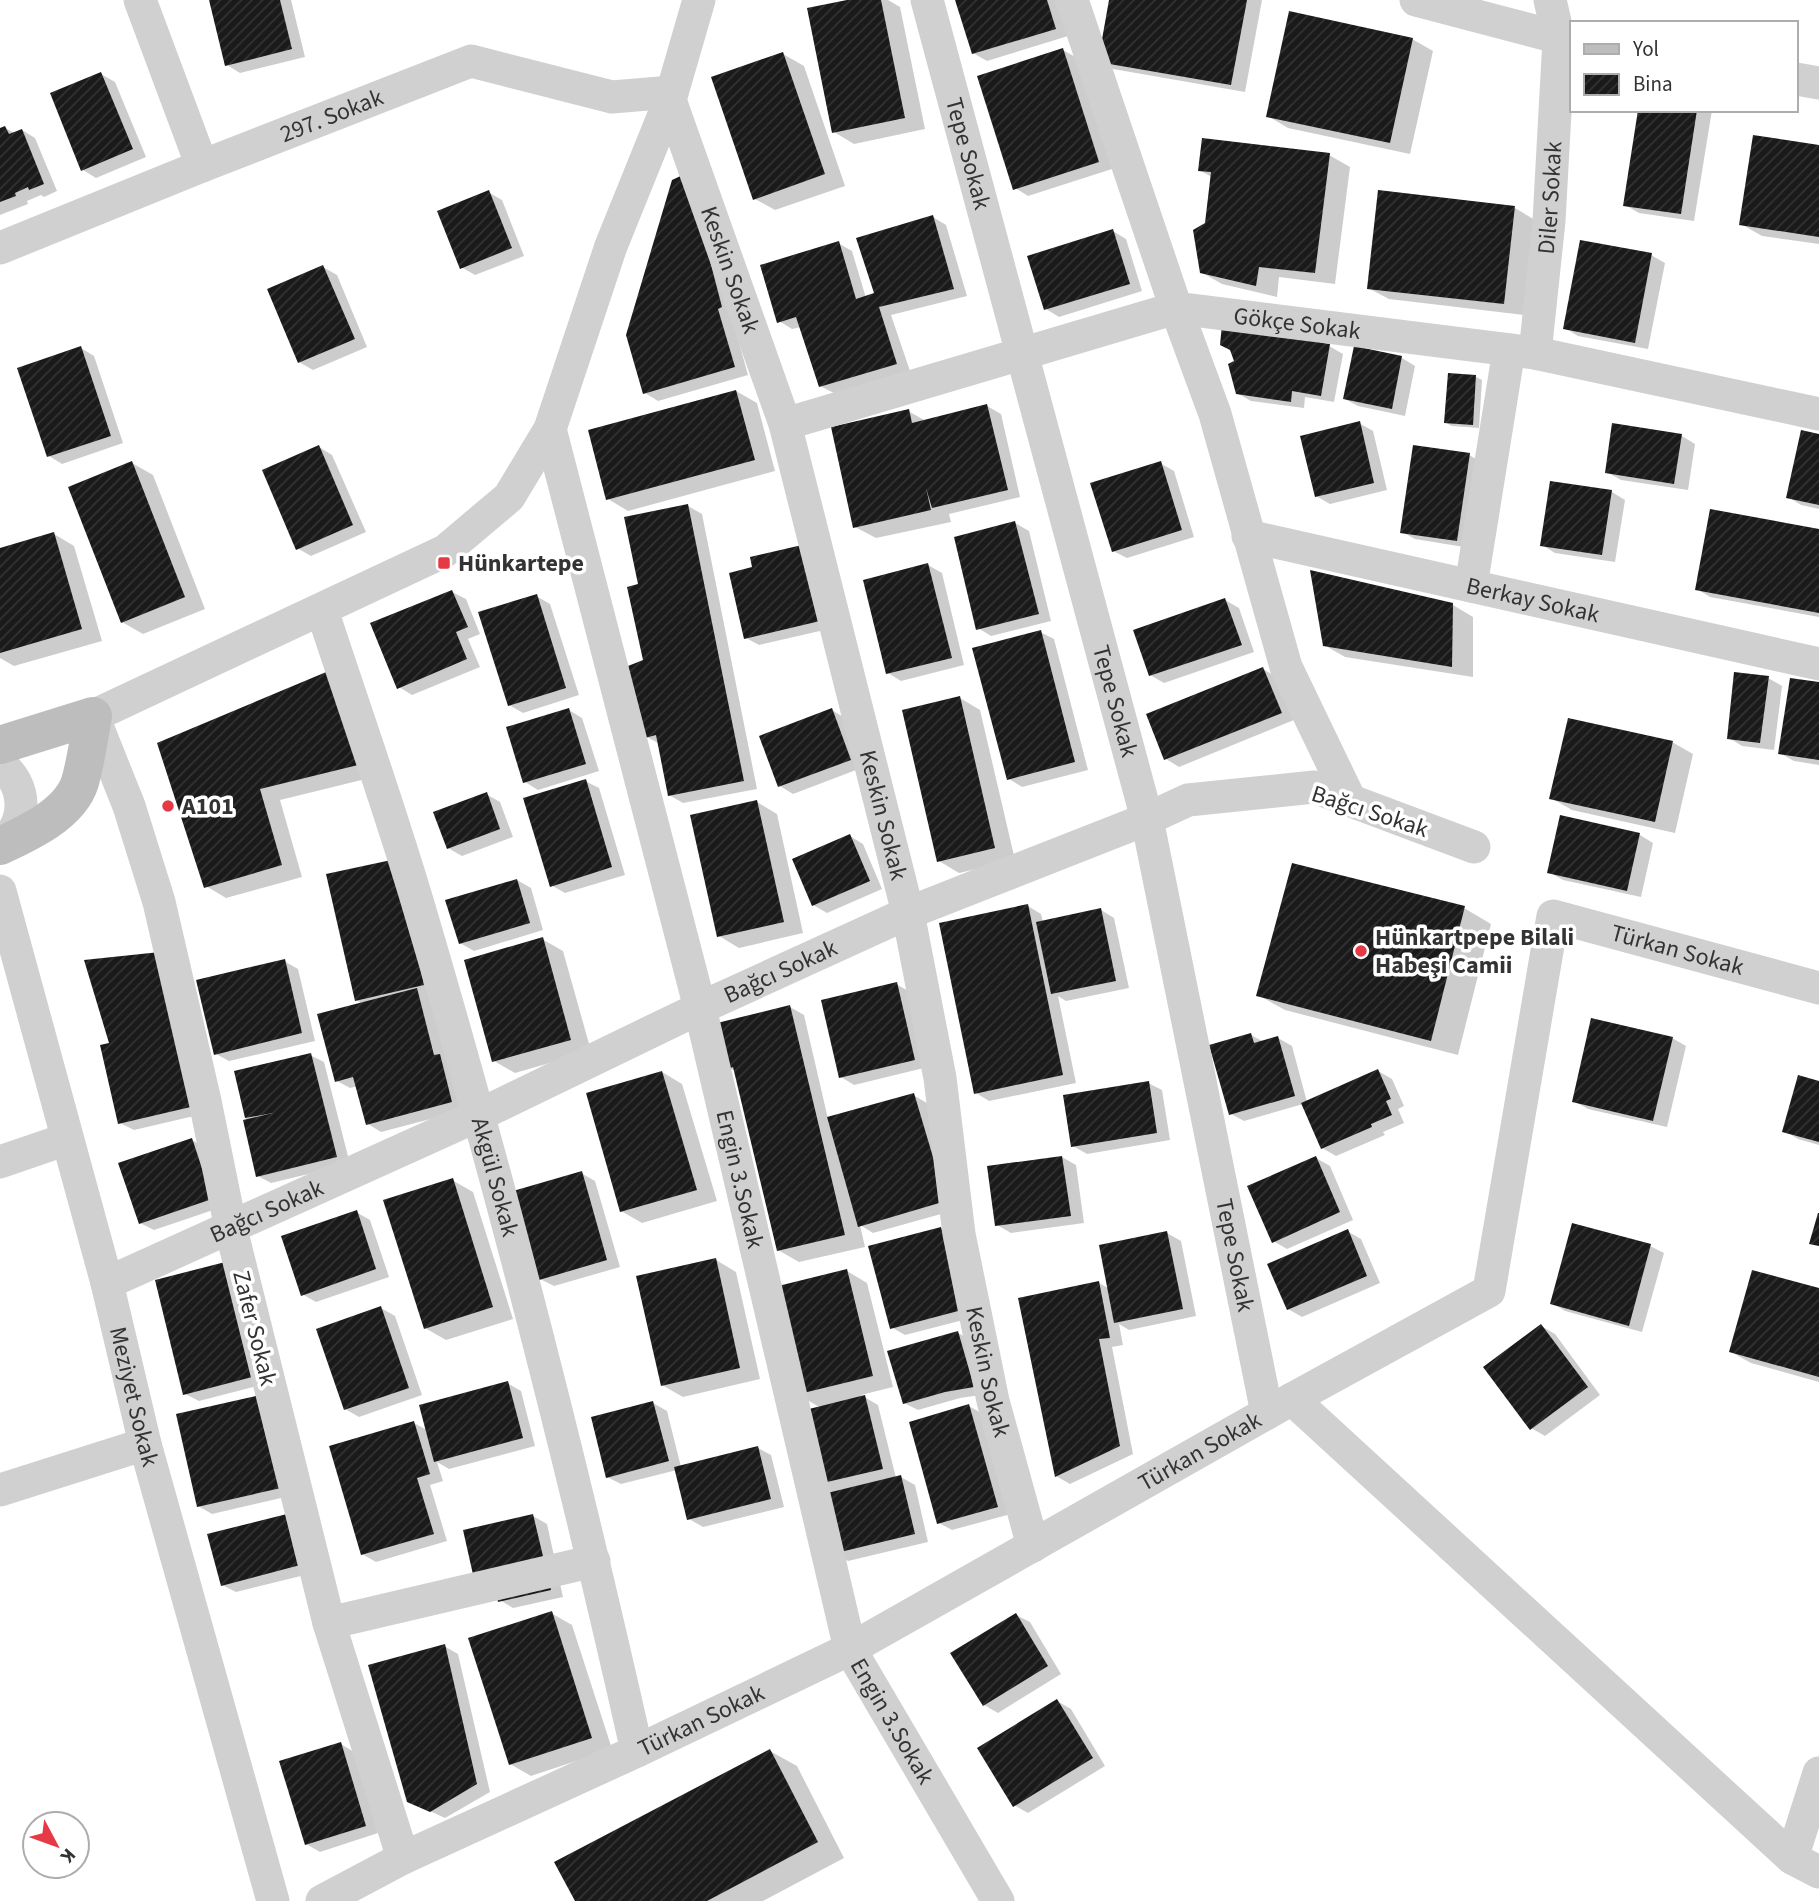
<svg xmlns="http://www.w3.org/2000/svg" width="1819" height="1901" viewBox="0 0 1819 1901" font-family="'Source Sans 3',sans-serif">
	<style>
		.shadow { fill: #0003 }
		.building { fill: url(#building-hatch) }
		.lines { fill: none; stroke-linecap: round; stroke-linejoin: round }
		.minor { stroke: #d0d0d0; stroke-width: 33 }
		.secondary { stroke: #bdbdbd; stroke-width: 38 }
		.poi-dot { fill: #e63946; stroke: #fff; stroke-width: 2.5 }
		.labels { text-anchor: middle; stroke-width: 7; stroke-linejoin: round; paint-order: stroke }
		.street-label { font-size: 24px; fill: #333; stroke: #fff }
		.poi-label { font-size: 24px; font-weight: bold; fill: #333; stroke: #fff; text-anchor: start }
	</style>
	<defs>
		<pattern id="building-hatch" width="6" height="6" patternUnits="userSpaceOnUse" patternTransform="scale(1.75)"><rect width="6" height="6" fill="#1a1a1a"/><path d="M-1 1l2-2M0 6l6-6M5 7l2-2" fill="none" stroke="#333"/></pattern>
	</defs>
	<rect width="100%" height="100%" fill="#fff"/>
	<g class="shadow">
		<polygon points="210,0 291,0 305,57 240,73 227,65"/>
		<polygon points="856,0 888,0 900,7 925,129 854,144 834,132"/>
		<polygon points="957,0 1057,0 1068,36 987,61 973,53"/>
		<polygon points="1111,0 1262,0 1245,92 1113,69 1100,61"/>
		<polygon points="1412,39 1433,51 1410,154 1288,128 1268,116"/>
		<polygon points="1063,50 1077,58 1112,169 1028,196 1015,188"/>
		<polygon points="783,54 804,66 845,186 775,210 755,199"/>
		<polygon points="101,74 115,82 146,157 96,178 83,170"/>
		<polygon points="1640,110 1712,110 1694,221 1639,213 1625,205"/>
		<polygon points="5,128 15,133 22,130 35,138 57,191 44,197 41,195 27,201 28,204 0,215 0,130"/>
		<polygon points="1819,147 1819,244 1762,236 1741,224"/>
		<polygon points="1329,155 1350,167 1335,284 1279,277 1277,297 1222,284 1201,272 1212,177 1199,170"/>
		<polygon points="708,187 733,321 748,375 658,401 645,393"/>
		<polygon points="488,192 502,200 524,256 475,275 461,267"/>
		<polygon points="1515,208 1535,220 1524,315 1389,299 1368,288"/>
		<polygon points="933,217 946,225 967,296 891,315 910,371 834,393 820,386 801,327 792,329 779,321 838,243 852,251 866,298 876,295"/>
		<polygon points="1113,231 1126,239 1142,291 1059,317 1046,309"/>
		<polygon points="1651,255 1665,263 1648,349 1578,336 1565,328"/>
		<polygon points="323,267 337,275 367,347 313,370 299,362"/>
		<polygon points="1329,346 1343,354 1334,402 1305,397 1304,408 1251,401 1237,393"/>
		<polygon points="81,348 94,356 123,443 62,464 49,456"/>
		<polygon points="1402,358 1415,366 1405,416 1358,406 1345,399"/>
		<polygon points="1476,377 1482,380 1479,428 1452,426 1446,423"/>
		<polygon points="736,391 757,403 775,471 628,511 608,499"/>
		<polygon points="987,406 1001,414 1020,497 949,514 951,522 876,538 855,527 908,411 926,421"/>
		<polygon points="1359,423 1373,431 1387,490 1330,504 1316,496"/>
		<polygon points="1682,436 1695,444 1688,490 1621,480 1607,472"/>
		<polygon points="1819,436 1819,509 1801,505 1788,497"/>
		<polygon points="319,447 332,455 366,532 311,556 297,548"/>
		<polygon points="1469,455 1483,463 1470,548 1415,539 1402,532"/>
		<polygon points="132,463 153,475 205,609 143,634 122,622"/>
		<polygon points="1160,463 1174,471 1194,537 1127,558 1113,551"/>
		<polygon points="1612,492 1625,500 1615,562 1555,553 1542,545"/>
		<polygon points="688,506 702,514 757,789 683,803 669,795 658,743 647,737 640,586"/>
		<polygon points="1015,523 1029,531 1051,621 991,636 978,628"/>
		<polygon points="1819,531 1819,617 1710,597 1697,589"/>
		<polygon points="54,534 74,546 102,641 14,666 0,658 0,550"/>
		<polygon points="928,565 942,573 964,665 901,681 888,673"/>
		<polygon points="731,574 833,628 759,645 746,638"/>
		<polygon points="452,592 466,599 480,634 468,639 480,667 412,695 399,687"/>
		<polygon points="536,596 550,604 579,695 523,713 509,705"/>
		<polygon points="1225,600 1239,608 1254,652 1164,683 1150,675"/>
		<polygon points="1453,605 1473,617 1473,677 1345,657 1324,645"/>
		<polygon points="1040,632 1054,639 1088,770 1022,787 1009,779"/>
		<polygon points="1263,669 1277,677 1294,720 1179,767 1166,759"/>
		<polygon points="331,672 378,776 280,800 302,877 226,898 206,886 159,744"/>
		<polygon points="1768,678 1782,686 1774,750 1742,746 1729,738"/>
		<polygon points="1819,684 1819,765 1794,761 1780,753"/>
		<polygon points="960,698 980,710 1015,860 959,873 939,861"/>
		<polygon points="569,710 582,718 599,771 538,790 525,782"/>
		<polygon points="832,710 845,718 864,767 793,794 780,786"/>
		<polygon points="1672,742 1693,754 1675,833 1572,810 1551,798"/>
		<polygon points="585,781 599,788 625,875 565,893 551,885"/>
		<polygon points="486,794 500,802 513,837 462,856 448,848"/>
		<polygon points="757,802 777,814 803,933 739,948 719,936"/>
		<polygon points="1562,818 1640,835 1653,843 1641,897 1563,880 1549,872"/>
		<polygon points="850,836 863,844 882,889 827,913 813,905"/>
		<polygon points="395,860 465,1110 381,1132 368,1124 358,1086 350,1088 337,1081 363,1004 356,1000"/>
		<polygon points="517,880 531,888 543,930 474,951 460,943"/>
		<polygon points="1028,906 1041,914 1043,922 1101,910 1114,918 1129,988 1066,1001 1058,996 1076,1083 989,1101 976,1093"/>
		<polygon points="1464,908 1491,924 1458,1055 1285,1010 1258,995"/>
		<polygon points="542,939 563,951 591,1051 515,1073 494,1061"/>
		<polygon points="284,961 298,969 315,1041 229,1061 216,1054"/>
		<polygon points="896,984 910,992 928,1067 854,1085 841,1077"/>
		<polygon points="790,1007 804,1015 828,1119 913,1095 927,1103 959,1209 873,1233 860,1225 865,1247 799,1262 778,1250 736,1071 729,1068"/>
		<polygon points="1251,1035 1264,1042 1278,1038 1292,1046 1307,1102 1378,1071 1392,1079 1404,1106 1398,1109 1404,1123 1383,1132 1385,1135 1336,1156 1322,1148 1303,1104 1244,1121 1231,1114"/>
		<polygon points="1672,1038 1686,1046 1667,1127 1588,1109 1574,1101"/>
		<polygon points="102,1047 207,1113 134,1130 120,1123"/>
		<polygon points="310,1055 324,1062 350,1164 271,1183 258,1176 236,1072"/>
		<polygon points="662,1072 682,1084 717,1201 642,1223 621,1211"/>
		<polygon points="1148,1083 1162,1090 1170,1140 1087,1154 1073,1146"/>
		<polygon points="1819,1083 1819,1145 1798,1139 1785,1131"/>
		<polygon points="192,1140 206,1148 225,1206 154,1230 140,1223"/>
		<polygon points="1062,1157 1076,1165 1084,1223 1011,1233 997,1225"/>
		<polygon points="1316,1158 1330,1166 1353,1220 1287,1249 1273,1241"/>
		<polygon points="581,1173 595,1181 620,1267 554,1286 540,1279"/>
		<polygon points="452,1180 473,1192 513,1319 446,1340 425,1328"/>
		<polygon points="356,1212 370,1220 389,1277 316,1302 302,1294"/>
		<polygon points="941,1229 954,1236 975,1317 905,1335 891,1327"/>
		<polygon points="1347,1231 1361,1239 1380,1283 1302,1317 1288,1309"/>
		<polygon points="1167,1233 1181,1241 1196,1316 1129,1330 1119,1324 1123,1345 1112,1347 1133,1454 1070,1484 1056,1476 1099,1283 1110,1289"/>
		<polygon points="1650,1246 1664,1253 1642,1332 1565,1311 1552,1303"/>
		<polygon points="716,1260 736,1272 760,1379 683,1397 662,1385"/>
		<polygon points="247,1270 268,1383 199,1401 185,1394"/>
		<polygon points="847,1271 867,1283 893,1387 861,1395 878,1405 896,1478 901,1477 915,1485 928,1542 848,1561 834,1553 816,1484 821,1408 797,1394"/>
		<polygon points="1819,1290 1819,1382 1751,1363 1731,1352"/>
		<polygon points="381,1308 395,1316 422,1395 359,1417 345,1409"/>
		<polygon points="1541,1326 1555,1334 1600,1395 1545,1436 1531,1428"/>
		<polygon points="958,1333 971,1340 987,1394 960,1398 918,1410 904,1403"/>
		<polygon points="507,1383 521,1391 535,1446 449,1469 437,1462 443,1481 430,1485 447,1541 376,1562 362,1554 414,1423 427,1430"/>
		<polygon points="653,1403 667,1411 681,1467 758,1448 771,1455 784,1507 703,1527 689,1519 677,1470 621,1484 607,1477"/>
		<polygon points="969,1406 983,1414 1011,1514 952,1530 939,1523"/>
		<polygon points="178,1415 294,1495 212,1514 198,1506"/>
		<polygon points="291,1515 317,1572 236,1592 222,1585"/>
		<polygon points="533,1516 547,1524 563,1597 513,1608 500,1600"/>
		<polygon points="551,1613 572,1625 612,1749 531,1776 510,1764"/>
		<polygon points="1016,1615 1030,1622 1061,1674 998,1713 984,1705"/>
		<polygon points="444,1646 458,1654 490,1792 445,1818 408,1801"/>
		<polygon points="1057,1701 1071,1709 1105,1766 1028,1813 1014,1805"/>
		<polygon points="341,1744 354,1752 378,1833 320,1852 306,1844"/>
		<polygon points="770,1751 797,1766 844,1858 763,1901 576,1901"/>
	</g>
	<g class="building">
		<polygon points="209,0 280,0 292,49 225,66"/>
		<polygon points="847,0 881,0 905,118 832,133 807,8"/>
		<polygon points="955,0 1047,0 1056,29 972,54"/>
		<polygon points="1109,0 1247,0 1231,85 1098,62"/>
		<polygon points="1289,11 1413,38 1390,143 1266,117"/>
		<polygon points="1063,48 1099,162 1013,190 977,76"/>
		<polygon points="783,52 825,174 753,200 711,77"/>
		<polygon points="101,72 133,149 81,171 50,93"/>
		<polygon points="1638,110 1697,110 1681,214 1623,206"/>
		<polygon points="5,126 9,134 22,129 44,184 29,190 28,187 15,193 16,196 0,202 0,128"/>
		<polygon points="1753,135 1819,145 1819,237 1739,225"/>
		<polygon points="1202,138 1330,153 1315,273 1259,267 1256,286 1200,273 1193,230 1205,223 1211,172 1198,171"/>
		<polygon points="687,173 722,307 718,309 735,367 643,394 626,335 672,180"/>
		<polygon points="489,190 512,248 460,269 437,211"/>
		<polygon points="1378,190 1515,206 1504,304 1367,289"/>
		<polygon points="933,215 954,289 879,307 897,364 819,387 796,317 777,323 760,265 839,241 856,299 874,293 856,238"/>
		<polygon points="1113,229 1130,284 1044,310 1027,256"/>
		<polygon points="1580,240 1652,253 1635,343 1563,329"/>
		<polygon points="323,265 355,339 298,363 267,289"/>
		<polygon points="1222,324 1330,344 1321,396 1292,391 1291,402 1236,394 1228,364 1234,361 1230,350 1220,345"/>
		<polygon points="81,346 111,436 47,457 17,368"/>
		<polygon points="1354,346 1402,356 1392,409 1343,399"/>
		<polygon points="1448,373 1476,375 1473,425 1444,423"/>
		<polygon points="736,390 755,460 606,500 588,430"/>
		<polygon points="987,404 1008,490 932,508 926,488 931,510 853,528 831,427 909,409 912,423"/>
		<polygon points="1360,421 1374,483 1315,497 1300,436"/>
		<polygon points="1612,423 1682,434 1674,484 1605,473"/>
		<polygon points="1801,430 1819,434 1819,505 1786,498"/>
		<polygon points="319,445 353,525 296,550 262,470"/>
		<polygon points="1413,445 1470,453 1457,541 1400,533"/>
		<polygon points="132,461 185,597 121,623 68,487"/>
		<polygon points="1161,461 1182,530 1112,552 1090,483"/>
		<polygon points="1550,481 1612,490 1602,555 1540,546"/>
		<polygon points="688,504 744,781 668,796 656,735 645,738 628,666 643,660 627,587 638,584 624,517"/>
		<polygon points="1710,509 1819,529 1819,613 1695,590"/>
		<polygon points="1015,521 1039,614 976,630 954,537"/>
		<polygon points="54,532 82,629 0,653 0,548"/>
		<polygon points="802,545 820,621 744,639 729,573 752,567 750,557"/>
		<polygon points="928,563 952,658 886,674 863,580"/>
		<polygon points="1310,570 1453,603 1452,667 1323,646"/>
		<polygon points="452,590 468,627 456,632 467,659 397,689 370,623"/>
		<polygon points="537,594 566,688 508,706 478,612"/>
		<polygon points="1225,598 1242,645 1149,676 1133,630"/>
		<polygon points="1041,630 1075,762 1007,780 972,648"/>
		<polygon points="1263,667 1282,713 1164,760 1146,714"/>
		<polygon points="331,670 358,765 260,789 282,865 204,888 157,743"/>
		<polygon points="1734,672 1769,676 1760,743 1727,739"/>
		<polygon points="1790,678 1819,682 1819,760 1778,754"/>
		<polygon points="960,696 995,848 937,862 902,710"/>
		<polygon points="569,708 586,764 523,783 506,727"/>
		<polygon points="832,708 851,760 778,787 759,736"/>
		<polygon points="1568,718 1673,741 1655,822 1549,799"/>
		<polygon points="586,779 612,867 550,887 523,798"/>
		<polygon points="487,792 500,829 447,849 433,812"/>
		<polygon points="757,800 784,922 717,937 690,815"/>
		<polygon points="1560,815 1640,833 1627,891 1547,873"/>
		<polygon points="850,834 870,881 812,906 792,859"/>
		<polygon points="396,859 424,985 355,1001 326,874"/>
		<polygon points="1292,863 1465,906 1431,1041 1256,996"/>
		<polygon points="517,879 530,923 459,944 445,900"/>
		<polygon points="1028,904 1063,1075 974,1094 939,923"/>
		<polygon points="1101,908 1116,981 1051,994 1036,922"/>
		<polygon points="543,937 571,1040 492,1062 464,960"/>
		<polygon points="160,952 195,1106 118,1124 100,1045 109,1043 84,960"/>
		<polygon points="285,959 302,1033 214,1055 196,980"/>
		<polygon points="897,982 915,1060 839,1078 821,1000"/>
		<polygon points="417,988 434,1055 440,1054 452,1102 366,1125 353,1077 335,1082 317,1014"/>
		<polygon points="790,1005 845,1235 777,1251 733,1067 728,1069 717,1023"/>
		<polygon points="1591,1018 1673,1037 1653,1121 1572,1102"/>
		<polygon points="1251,1033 1254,1043 1278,1036 1295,1096 1229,1115 1209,1045"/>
		<polygon points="311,1053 337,1157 256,1177 243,1120 273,1113 245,1118 234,1071"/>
		<polygon points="1378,1069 1391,1099 1386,1101 1392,1115 1371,1124 1372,1127 1321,1149 1301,1103"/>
		<polygon points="662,1071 697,1190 620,1212 586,1093"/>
		<polygon points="1798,1075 1819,1081 1819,1142 1782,1132"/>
		<polygon points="1149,1081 1157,1133 1071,1147 1063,1095"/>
		<polygon points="914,1093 946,1201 858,1227 827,1117"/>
		<polygon points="192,1138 212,1199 139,1224 118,1163"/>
		<polygon points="1062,1156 1071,1216 995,1226 987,1166"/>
		<polygon points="1316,1156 1340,1212 1272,1243 1247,1186"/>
		<polygon points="582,1171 607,1260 539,1280 513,1191"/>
		<polygon points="453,1178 493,1307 424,1329 383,1200"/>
		<polygon points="357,1210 376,1269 301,1296 281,1236"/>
		<polygon points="1818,1213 1819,1213 1819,1246 1809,1244"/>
		<polygon points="1572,1223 1651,1244 1629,1326 1550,1304"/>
		<polygon points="941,1227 962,1310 890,1329 868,1246"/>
		<polygon points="1348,1229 1367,1276 1287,1310 1267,1264"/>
		<polygon points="1167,1231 1183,1309 1114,1323 1099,1245"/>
		<polygon points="716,1258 740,1368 661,1386 636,1276"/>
		<polygon points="233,1260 256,1376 183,1395 155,1280"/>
		<polygon points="847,1269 873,1376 795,1395 770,1288"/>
		<polygon points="1752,1270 1819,1288 1819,1377 1729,1352"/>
		<polygon points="1099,1281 1110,1338 1099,1339 1120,1446 1055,1477 1018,1298"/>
		<polygon points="381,1306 409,1388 344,1410 316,1329"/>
		<polygon points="1541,1324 1588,1387 1530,1430 1483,1367"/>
		<polygon points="958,1331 974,1387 945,1392 903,1404 887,1351"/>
		<polygon points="508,1381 523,1438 434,1462 419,1405"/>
		<polygon points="260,1395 281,1488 197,1507 176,1414"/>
		<polygon points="865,1395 883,1469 814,1485 797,1412"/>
		<polygon points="653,1401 669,1461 606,1478 591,1417"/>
		<polygon points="969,1404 998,1507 937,1524 909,1422"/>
		<polygon points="414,1421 430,1474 417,1478 434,1534 361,1555 329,1446"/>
		<polygon points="758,1446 771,1499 687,1520 674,1467"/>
		<polygon points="901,1475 915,1534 832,1554 819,1495"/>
		<polygon points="291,1513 304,1564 221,1586 207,1534"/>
		<polygon points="533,1514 551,1590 498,1602 492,1575 474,1579 463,1530"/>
		<polygon points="552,1611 592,1738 509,1765 468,1638"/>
		<polygon points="1016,1613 1048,1666 983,1706 950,1653"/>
		<polygon points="445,1644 477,1784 430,1812 407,1802 368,1665"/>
		<polygon points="1057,1699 1093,1758 1013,1807 977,1748"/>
		<polygon points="341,1742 366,1826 305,1845 279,1761"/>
		<polygon points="770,1749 818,1842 707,1901 575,1901 554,1862"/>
	</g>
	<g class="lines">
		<g class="minor">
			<polyline points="140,0 202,166"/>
			<path id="s1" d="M927 0 1147 819 1267 1413"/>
			<polyline points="1072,0 1176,308 1215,414 1286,667 1350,800"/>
			<polyline points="1416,0 1572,41"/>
			<polyline points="1796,79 1819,83"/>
			<path id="s2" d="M670 100 785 424 908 913 940 1078 959 1234 993 1401 1033 1546"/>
			<path id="s3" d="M0 248 202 166 471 61 612 97 672 92"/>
			<path id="s4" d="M1535 353 1549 221 1559 39 1550 0"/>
			<path id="s5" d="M785 424 1176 308 1535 353 1819 414"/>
			<path id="s6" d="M550 429 700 1008 850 1649 998 1901"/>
			<path id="s7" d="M1248 536 1819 664"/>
			<polyline points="1471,586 1509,350"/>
			<path id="s8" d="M322 610C354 708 389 806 418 904 501 1184 573 1467 637 1751"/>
			<path d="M0 764C27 785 29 823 0 845"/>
			<path id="s9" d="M0 891 107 1283 145 1444 273 1901"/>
			<polyline points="0,1162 67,1139"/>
			<path id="s10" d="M107 1283 479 1115 700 1008 908 913 1147 819 1188 800 1314 787 1474 847"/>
			<polyline points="1292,1399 1792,1858 1819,1872"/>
			<polyline points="0,1490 145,1444"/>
			<polyline points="329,1623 594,1561"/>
			<polyline points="403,1858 329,1623 231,1229 205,1101 159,902 129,806 93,716 445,551 509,497 550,429 611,246 670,100 699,0"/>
			<polyline points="1792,1858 1819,1773"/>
			<path id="s11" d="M322 1901 403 1858 637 1751 850 1649 1292 1399 1489 1291 1553 916 1819 988"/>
		</g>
		<path class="secondary" d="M0 745 93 716C89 738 86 761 80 782 70 814 28 833 0 846"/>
	</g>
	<g class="poi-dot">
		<rect x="437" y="556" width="14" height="14" rx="3.5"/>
		<circle cx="168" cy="806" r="7"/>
		<circle cx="1361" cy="951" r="7"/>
	</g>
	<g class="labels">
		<g class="street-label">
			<text dy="8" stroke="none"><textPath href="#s3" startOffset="357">297. Sokak</textPath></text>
			<text dy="8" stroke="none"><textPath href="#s1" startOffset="159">Tepe Sokak</textPath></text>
			<text dy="8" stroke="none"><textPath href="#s4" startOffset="156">Diler Sokak</textPath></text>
			<text dy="8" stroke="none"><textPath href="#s2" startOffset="180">Keskin Sokak</textPath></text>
			<text dy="8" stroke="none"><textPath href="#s5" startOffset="530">Gökçe Sokak</textPath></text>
			<text dy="8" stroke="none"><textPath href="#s7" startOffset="292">Berkay Sokak</textPath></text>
			<text dy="8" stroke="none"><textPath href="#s1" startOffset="726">Tepe Sokak</textPath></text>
			<text transform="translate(1370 811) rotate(18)" y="8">Bağcı Sokak</text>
			<text dy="8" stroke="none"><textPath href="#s2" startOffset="747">Keskin Sokak</textPath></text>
			<text dy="8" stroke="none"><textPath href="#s11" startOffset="1827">Türkan Sokak</textPath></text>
			<text dy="8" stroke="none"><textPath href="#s10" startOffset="742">Bağcı Sokak</textPath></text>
			<text dy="8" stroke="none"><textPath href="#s8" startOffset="593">Akgül Sokak</textPath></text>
			<text dy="8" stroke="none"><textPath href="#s6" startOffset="774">Engin 3.Sokak</textPath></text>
			<text dy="8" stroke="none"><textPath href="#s10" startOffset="175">Bağcı Sokak</textPath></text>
			<text dy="8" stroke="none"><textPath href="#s1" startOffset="1293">Tepe Sokak</textPath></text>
			<text transform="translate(255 1328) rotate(76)" y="8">Zafer Sokak</text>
			<text dy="8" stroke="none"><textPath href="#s2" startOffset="1314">Keskin Sokak</textPath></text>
			<text dy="8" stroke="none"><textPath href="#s9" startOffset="523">Meziyet Sokak</textPath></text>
			<text dy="8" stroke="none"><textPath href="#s11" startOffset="987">Türkan Sokak</textPath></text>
			<text dy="8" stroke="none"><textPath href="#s11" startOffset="420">Türkan Sokak</textPath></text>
			<text dy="8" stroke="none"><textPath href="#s6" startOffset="1340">Engin 3.Sokak</textPath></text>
		</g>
		<g class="poi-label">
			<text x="458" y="571">Hünkartepe</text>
			<text x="182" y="814">A101</text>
			<text x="1375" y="945">Hünkartpepe Bilali<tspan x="1375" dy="28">Habeşi Camii</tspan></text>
		</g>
	</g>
	<rect x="1570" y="21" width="228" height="91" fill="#ffffff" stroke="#adadad" stroke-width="2"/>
	<rect x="1584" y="44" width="35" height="10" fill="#bdbdbd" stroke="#adadad" stroke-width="2"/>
	<text x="1633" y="56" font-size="21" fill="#333333">Yol</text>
	<rect x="1584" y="74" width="35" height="21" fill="url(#building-hatch)" stroke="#adadad" stroke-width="2"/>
	<text x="1633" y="91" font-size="21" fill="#333333">Bina</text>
	<g transform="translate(56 1845) rotate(131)"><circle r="33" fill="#ffffff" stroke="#adadad" stroke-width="2"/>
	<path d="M0-5L12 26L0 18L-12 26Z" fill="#e63946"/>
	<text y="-10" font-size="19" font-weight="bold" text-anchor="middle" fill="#333333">K</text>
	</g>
</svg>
